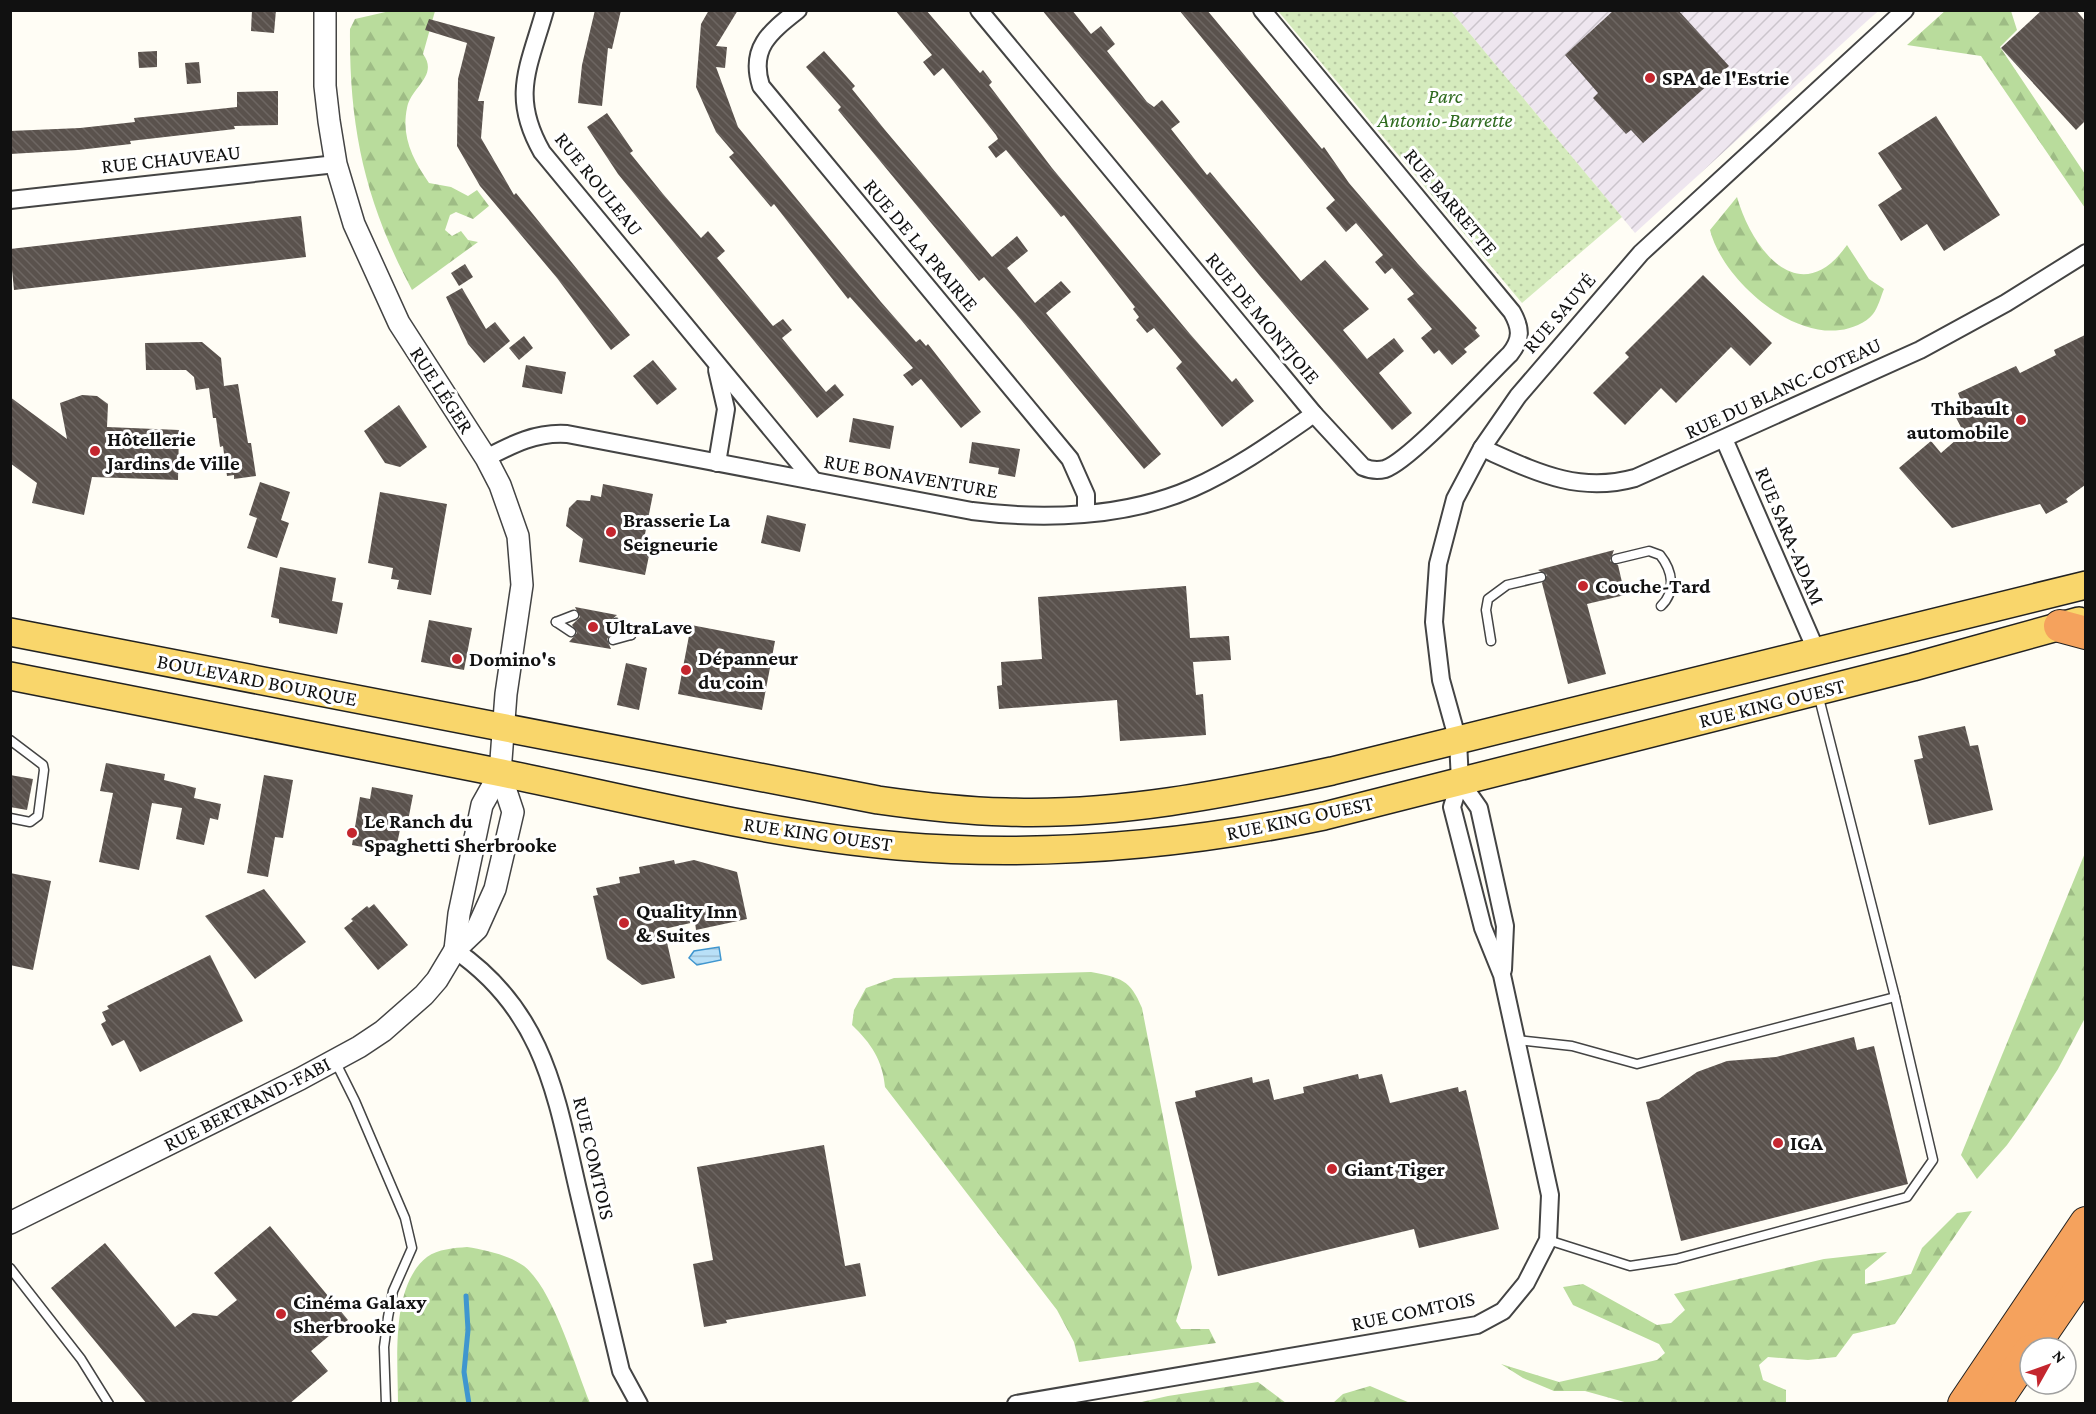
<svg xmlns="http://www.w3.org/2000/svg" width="2096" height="1414" viewBox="0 0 2096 1414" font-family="'Crimson Pro',serif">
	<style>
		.industrial { fill: url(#industrial-furrows) }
		.forest { fill: url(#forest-firs) }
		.park { fill: url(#park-dots) }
		.water { fill: url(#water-rules); stroke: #3f96cf; stroke-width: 1.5 }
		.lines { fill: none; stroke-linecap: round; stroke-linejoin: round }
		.stream { stroke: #3f96cf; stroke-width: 5 }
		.building { fill: url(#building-back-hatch) }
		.service-casing { stroke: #444; stroke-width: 11 }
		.minor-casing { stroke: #444; stroke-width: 20 }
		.tertiary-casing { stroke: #444; stroke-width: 24 }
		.primary-casing { stroke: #222; stroke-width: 30 }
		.motorway-casing { stroke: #222; stroke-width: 34 }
		.service { stroke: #fff; stroke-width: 8 }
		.minor { stroke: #fff; stroke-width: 16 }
		.tertiary { stroke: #fff; stroke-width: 21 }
		.primary { stroke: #f9d66b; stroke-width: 27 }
		.motorway { stroke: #f5a25d; stroke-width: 32 }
		.poi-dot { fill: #c4262e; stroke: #fff; stroke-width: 2 }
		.labels { text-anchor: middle; stroke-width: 6; stroke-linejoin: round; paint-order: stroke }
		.poi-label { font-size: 21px; font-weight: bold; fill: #111; stroke: #fff; text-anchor: start }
		.park-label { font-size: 21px; font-style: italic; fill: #2f6b1f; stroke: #fff }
		.street-label { font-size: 21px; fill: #111; stroke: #fff }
	</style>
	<defs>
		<pattern id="industrial-furrows" width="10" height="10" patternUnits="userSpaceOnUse" patternTransform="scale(1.5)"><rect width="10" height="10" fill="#eee6ef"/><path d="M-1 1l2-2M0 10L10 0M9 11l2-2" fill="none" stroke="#cbc4cc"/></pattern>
		<pattern id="forest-firs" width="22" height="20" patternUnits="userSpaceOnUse" patternTransform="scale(1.5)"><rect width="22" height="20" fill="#b9dc9c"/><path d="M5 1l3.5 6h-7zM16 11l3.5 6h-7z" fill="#9ebc85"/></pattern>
		<pattern id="park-dots" width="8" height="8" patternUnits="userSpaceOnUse" patternTransform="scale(1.5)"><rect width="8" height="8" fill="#d5ebbd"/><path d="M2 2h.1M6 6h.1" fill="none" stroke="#b6c8a1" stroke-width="1.8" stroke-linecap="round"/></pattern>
		<pattern id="water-rules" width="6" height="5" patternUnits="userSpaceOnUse" patternTransform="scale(1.5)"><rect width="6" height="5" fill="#b9e0f7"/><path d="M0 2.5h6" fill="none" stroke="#9ebfd3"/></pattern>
		<pattern id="building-back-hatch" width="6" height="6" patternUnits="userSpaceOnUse" patternTransform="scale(1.5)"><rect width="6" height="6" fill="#5a524d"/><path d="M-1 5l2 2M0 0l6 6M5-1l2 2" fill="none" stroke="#6d6662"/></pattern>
	</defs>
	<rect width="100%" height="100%" fill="#fffdf5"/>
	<polygon class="industrial" points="1451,11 1878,11 1635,233"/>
	<g class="forest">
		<polygon points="1946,10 2011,11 2017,30 2000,47 2085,174 2085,208 1981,56 1907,45"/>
		<path d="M390 11H435L423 54C439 76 411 87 407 108 401 137 413 160 429 183L451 187 468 196 477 190 489 206 473 219 456 212 450 215 445 230 452 236 461 231 468 240 478 242 412 290C365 202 349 128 350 29L355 19Z"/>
		<path d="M1737 197C1752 250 1800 312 1847 245L1869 279 1884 289C1881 296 1878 308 1873 314 1866 323 1851 329 1840 330 1788 337 1722 278 1710 230Z"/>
		<polygon points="2085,853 2085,1018 2058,1069 2027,1117 2007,1145 1977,1179 1961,1155"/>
		<path d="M1091 972C1121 978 1130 979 1142 1008L1192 1267 1176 1321 1181 1329H1209L1216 1343 1079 1362 1074 1342 1057 1310 885 1087C883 1061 871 1043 852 1025L854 1010 866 988 894 978Z"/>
		<polygon points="1972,1211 1895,1324 1853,1334 1836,1357 1808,1360 1768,1357 1759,1365 1763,1380 1786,1390 1786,1403 1628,1403 1585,1391 1554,1391 1523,1378 1501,1364 1559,1382 1657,1360 1665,1353 1659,1344 1573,1305 1563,1287 1583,1284 1657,1325 1671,1323 1685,1310 1674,1294 1824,1259 1887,1252 1865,1270 1865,1284 1911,1274 1922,1248 1957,1213"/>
		<path d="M467 1247C485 1250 509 1255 524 1266 554 1290 575 1367 590 1403H398C398 1362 390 1286 427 1257 438 1249 454 1248 467 1247Z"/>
		<polygon points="1258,1382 1286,1403 1137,1403 1168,1396"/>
		<polygon points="1370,1386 1410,1403 1333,1403 1343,1394"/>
	</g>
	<polygon class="park" points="1278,11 1451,11 1622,217 1522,303"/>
	<polygon class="water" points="719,947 721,960 697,965 689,958 694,951"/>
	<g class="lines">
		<polyline class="stream" points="466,1296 468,1330 464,1372 469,1404"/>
	</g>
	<g class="building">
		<polygon points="252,10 276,10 274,33 251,31"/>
		<polygon points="595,10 621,10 612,49 608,48 602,106 578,103 582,65"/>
		<polygon points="709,10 738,10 716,46 727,47 725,68 716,67 738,127 881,302 916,342 920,339 926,346 928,344 981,412 961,428 921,379 912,386 903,375 913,368 850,297 848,299 774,204 771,207 729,157 734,153 716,132 696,87 701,24"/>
		<polygon points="895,10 926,10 980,73 983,70 992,82 989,85 1052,168 1190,334 1232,382 1236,378 1254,401 1222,427 1176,368 1182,362 1154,328 1147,333 1136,320 1139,317 1133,309 1135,307 1064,215 1061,217 1006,150 996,158 988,147 998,139 996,135 943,68 934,76 923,62 932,55"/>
		<polygon points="1042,10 1072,10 1091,34 1101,26 1115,44 1107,51 1147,102 1154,107 1162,100 1180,122 1171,129 1207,175 1210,172 1301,281 1325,260 1369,309 1343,330 1367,359 1394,338 1404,351 1379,373 1412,413 1392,430 1260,276"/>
		<polygon points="1179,10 1207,10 1322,149 1324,147 1349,183 1418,264 1477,328 1475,330 1480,336 1464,349 1467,352 1452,365 1439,350 1434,354 1421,338 1432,329 1407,299 1414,294 1392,268 1385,274 1375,262 1383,255 1356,223 1346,232 1326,208 1335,200"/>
		<polygon points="1614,10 1678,10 1729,66 1643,143 1631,130 1626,134 1593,98 1598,93 1565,55"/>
		<polygon points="2042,10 2076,10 2085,21 2085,121 2076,130 2001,48"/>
		<polygon points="429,19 495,37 478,101 484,101 481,138 514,195 516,193 630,335 611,350 557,278 480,186 457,146 458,79 467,43 425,30"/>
		<polygon points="157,51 157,67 139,68 138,52"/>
		<polygon points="824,51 855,86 852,89 885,130 992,257 1017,236 1028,251 1007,268 1035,303 1061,281 1071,292 1046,313 1161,454 1144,469 1022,321 984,277 979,281 838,110 841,107 806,67"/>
		<polygon points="199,62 201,83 187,84 185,63"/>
		<polygon points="278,91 278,125 234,126 235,129 130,141 131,144 78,150 10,154 10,131 80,128 135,122 134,118 237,107 237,92"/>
		<polygon points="607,113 633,151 630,153 663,194 701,238 708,231 725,251 717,258 773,326 783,319 792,330 782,338 799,359 826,392 835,384 844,395 817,418 618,174 587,127"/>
		<polygon points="1936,116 2000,215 1944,251 1927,224 1901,241 1878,205 1902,189 1878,153"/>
		<polygon points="301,216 306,257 14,290 10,249"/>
		<polygon points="465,264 473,277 459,286 451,273"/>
		<polygon points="1703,275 1772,343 1750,366 1731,347 1676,403 1661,388 1625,425 1593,393 1629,357 1625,353"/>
		<polygon points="462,288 486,329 495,322 510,341 484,363 468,344 446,297"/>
		<polygon points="2085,335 2085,485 2066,499 2068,502 2046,514 2040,504 1952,528 1899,468 1931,441 1941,453 1964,433 1950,406 1961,401 1958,393 2016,366 2020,373 2056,355 2054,350"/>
		<polygon points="524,336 533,348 519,360 509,348"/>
		<polygon points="202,342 221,358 224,386 238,384 248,443 251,443 256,476 234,479 234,475 227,476 223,446 220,447 216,418 213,418 209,388 196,390 194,377 186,370 146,370 145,343"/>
		<polygon points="653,360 677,389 657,405 633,376"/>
		<polygon points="526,365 566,372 562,394 522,387"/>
		<polygon points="82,395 97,396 108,404 107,427 179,430 178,480 92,477 84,515 32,503 37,483 10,463 10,397 67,439 60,403"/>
		<polygon points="399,405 427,447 400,467 385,463 364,431"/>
		<polygon points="853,418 894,426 890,449 849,442"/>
		<polygon points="972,442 1020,449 1015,477 998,474 999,468 969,463"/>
		<polygon points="260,482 290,492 281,520 289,523 277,558 247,548 257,518 249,515"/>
		<polygon points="603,484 653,494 644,539 652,541 645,575 579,562 583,539 566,526 569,508 577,500 590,501 591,495 601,497"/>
		<polygon points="380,492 447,504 431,595 397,589 399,580 391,579 393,568 368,563"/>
		<polygon points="767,515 806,524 800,552 761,543"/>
		<polygon points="1614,550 1610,561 1618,565 1625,595 1587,604 1606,674 1568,684 1542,583 1547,575 1538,570"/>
		<polygon points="280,567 336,578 332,601 343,603 337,634 279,623 279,619 271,617"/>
		<polygon points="1186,586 1190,638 1229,636 1231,660 1193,662 1196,695 1203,694 1206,735 1120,741 1117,700 999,709 997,686 1002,685 1001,662 1042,659 1038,597"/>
		<polygon points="575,607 617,615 610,621 614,630 607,639 611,649 569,642 577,633 572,625 580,617"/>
		<polygon points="429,620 472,628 464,670 421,662"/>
		<polygon points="691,625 775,641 762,710 678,694"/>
		<polygon points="626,663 647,668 639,710 617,705"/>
		<polygon points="1965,726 1970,746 1978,745 1993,810 1929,825 1914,760 1923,758 1918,736"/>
		<polygon points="106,763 165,774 164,780 196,788 194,798 221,804 218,820 210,818 204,845 176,839 182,808 152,803 139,870 99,862 113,793 100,791"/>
		<polygon points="10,775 33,779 27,810 10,807"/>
		<polygon points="264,775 293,780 283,838 275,837 268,877 247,873"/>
		<polygon points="372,787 413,795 407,826 401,825 395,853 352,845 360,797 370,799"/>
		<polygon points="674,860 675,864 694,860 737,872 747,919 696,930 695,922 664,929 675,978 642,985 607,959 593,896 598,895 596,888 620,883 619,877 640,873 639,867"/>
		<polygon points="10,873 51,881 33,970 10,965"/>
		<polygon points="264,889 306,942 255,979 205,916"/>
		<polygon points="374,904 408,945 378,970 344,928 353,921 351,919 367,906 369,908"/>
		<polygon points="210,955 243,1021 140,1072 124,1040 112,1046 101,1024 106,1021 102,1012 109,1009 107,1006"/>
		<polygon points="1854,1037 1857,1050 1874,1046 1908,1184 1681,1241 1646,1102 1659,1099 1697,1072 1727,1061 1776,1057"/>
		<polygon points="1358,1074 1359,1079 1382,1074 1390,1103 1458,1087 1459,1092 1466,1090 1499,1229 1419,1248 1414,1229 1218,1276 1175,1102 1196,1097 1195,1091 1252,1077 1253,1083 1269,1079 1274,1100 1304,1093 1303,1087"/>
		<polygon points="824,1145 845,1266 860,1263 866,1296 726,1320 727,1323 704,1327 693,1264 713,1260 697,1167"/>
		<polygon points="270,1226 348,1320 311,1351 328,1371 289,1404 147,1404 51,1288 105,1243 175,1327 193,1313 217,1316 237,1300 214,1273"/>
	</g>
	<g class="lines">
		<g class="service-casing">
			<g id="service">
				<path d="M1616 559 1649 551 1660 555C1673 571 1676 592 1661 606"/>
				<polyline points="556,622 574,615"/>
				<polyline points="556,622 571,632"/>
				<polyline points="616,623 631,635"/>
				<polyline points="613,640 631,635"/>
				<polyline points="1491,641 1486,610 1488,599 1507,585 1541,577"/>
				<polyline points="10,740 43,765 44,770 38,816 30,822 10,818"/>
				<polyline points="1517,1040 1572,1046 1637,1064 1895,997 1818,694"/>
				<polyline points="335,1061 355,1101 405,1218 412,1248 393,1291 388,1317 384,1347 386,1404"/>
				<polyline points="1548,1240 1630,1266 1676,1259 1907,1197 1933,1160 1895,997"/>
				<polyline points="10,1268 81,1359 109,1404"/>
			</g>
		</g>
		<g class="minor-casing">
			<g id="minor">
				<path d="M545 10C529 67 510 96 542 152L814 481"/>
				<path d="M798 10C770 32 749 48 761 86L1070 459 1086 495V513"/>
				<path d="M979 10 1314 414 1363 467C1370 470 1377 471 1385 469 1411 460 1486 377 1510 354 1522 339 1521 328 1512 312L1262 10"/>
				<polyline points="10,200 336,164"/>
				<polyline points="1724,439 1816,650"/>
				<path d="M1482 448C1534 471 1577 494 1635 478L1920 350 2006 303 2086 253"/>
				<path d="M486 458C513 444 536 432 567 434L972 511C1043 520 1125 518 1193 488 1236 469 1275 441 1314 414"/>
				<polyline points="717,463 726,409 717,370"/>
				<polyline points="1460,781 1479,808 1505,926 1503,970"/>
				<path d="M455 950C545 1012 556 1096 579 1194 593 1253 607 1312 621 1371L639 1404"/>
				<polyline points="1016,1404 1477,1325 1503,1311 1526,1283 1548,1240 1550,1195 1502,975 1483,928 1452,807 1460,781 1458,741 1441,680 1434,622 1438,564 1455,499 1482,448 1518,396 1641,253 1905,10"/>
			</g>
		</g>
		<g class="tertiary-casing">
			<g id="tertiary">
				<polyline points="455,950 459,914 482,805 500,773"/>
				<polyline points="10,1223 300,1079 359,1047 383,1031 424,995 437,980 455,950 477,929 495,889 513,812 500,773 506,694 522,585 518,536 500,485 486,458 399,323 354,224 336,164 329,121 325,86 325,10"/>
			</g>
		</g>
		<g class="primary-casing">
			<g id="primary">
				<path d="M10 632 878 800C920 806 963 811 1006 812 1115 816 1226 794 1332 771L2086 585"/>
				<path d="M10 676C172 708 335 740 497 772 630 799 763 834 898 846 1040 858 1185 845 1324 816L1913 667 2079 621"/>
			</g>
		</g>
		<g class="motorway-casing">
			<g id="motorway">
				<polyline points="2060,626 2086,633"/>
				<polyline points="2032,1348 2086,1269"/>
				<polyline points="1964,1404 2086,1223"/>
				<polyline points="1994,1404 2030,1351"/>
			</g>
		</g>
		<use href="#service" class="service"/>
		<use href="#minor" class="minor"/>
		<use href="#tertiary" class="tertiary"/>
		<use href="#primary" class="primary"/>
		<use href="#motorway" class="motorway"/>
	</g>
	<g class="poi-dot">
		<circle cx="1650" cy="78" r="6"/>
		<circle cx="2021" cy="420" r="6"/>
		<circle cx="95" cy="451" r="6"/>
		<circle cx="611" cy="532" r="6"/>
		<circle cx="1583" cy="586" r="6"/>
		<circle cx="593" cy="627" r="6"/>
		<circle cx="457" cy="659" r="6"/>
		<circle cx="686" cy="670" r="6"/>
		<circle cx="352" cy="833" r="6"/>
		<circle cx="624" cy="923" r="6"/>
		<circle cx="1778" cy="1143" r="6"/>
		<circle cx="1332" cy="1169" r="6"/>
		<circle cx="281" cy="1314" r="6"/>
	</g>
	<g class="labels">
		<g class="poi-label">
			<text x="1662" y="85">SPA de l'Estrie</text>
			<text x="2009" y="415" text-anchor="end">Thibault<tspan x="2009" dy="24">automobile</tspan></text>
			<text x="107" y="446">Hôtellerie<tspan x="107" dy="24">Jardins de Ville</tspan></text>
			<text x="623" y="527">Brasserie La<tspan x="623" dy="24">Seigneurie</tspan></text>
			<text x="1595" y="593">Couche-Tard</text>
			<text x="605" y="634">UltraLave</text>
			<text x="698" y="665">Dépanneur<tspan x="698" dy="24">du coin</tspan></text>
			<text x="469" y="666">Domino's</text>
			<text x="364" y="828">Le Ranch du<tspan x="364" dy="24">Spaghetti Sherbrooke</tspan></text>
			<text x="636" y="918">Quality Inn<tspan x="636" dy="24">&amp; Suites</tspan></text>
			<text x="1790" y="1150">IGA</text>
			<text x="1344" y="1176">Giant Tiger</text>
			<text x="293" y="1309">Cinéma Galaxy<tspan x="293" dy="24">Sherbrooke</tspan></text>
		</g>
		<g class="park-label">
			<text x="1445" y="103">Parc<tspan x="1445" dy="24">Antonio-Barrette</tspan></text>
		</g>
		<g class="street-label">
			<text transform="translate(171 159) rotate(-6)" y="7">RUE CHAUVEAU</text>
			<text transform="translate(599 184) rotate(51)" y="7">RUE ROULEAU</text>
			<text transform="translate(1451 202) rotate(50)" y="7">RUE BARRETTE</text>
			<text transform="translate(921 245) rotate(50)" y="7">RUE DE LA PRAIRIE</text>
			<text transform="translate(1559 313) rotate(-49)" y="7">RUE SAUVÉ</text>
			<text transform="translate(1263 318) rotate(50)" y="7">RUE DE MONTJOIE</text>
			<text transform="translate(1783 388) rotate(-25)" y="7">RUE DU BLANC-COTEAU</text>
			<text transform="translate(442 390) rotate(57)" y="7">RUE LÉGER</text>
			<text transform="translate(911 476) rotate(10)" y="7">RUE BONAVENTURE</text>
			<text transform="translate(1790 536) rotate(67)" y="7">RUE SARA-ADAM</text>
			<text transform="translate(257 680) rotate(11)" y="7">BOULEVARD BOURQUE</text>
			<text transform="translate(1772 703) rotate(-14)" y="7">RUE KING OUEST</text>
			<text transform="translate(1300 818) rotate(-12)" y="7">RUE KING OUEST</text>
			<text transform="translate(818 834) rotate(8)" y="7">RUE KING OUEST</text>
			<text transform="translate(247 1104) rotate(-27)" y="7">RUE BERTRAND-FABI</text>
			<text transform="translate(594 1158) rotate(77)" y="7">RUE COMTOIS</text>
			<text transform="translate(1413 1311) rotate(-12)" y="7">RUE COMTOIS</text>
		</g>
	</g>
	<rect width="2096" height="1414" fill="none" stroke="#111111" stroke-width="24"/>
	<g transform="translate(2048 1366) rotate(50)"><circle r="28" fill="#ffffff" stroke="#a0a0a0" stroke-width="1.5"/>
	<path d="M0-4.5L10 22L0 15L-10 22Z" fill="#c4262e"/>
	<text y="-9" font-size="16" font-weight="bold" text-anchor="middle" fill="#111111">N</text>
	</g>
</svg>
